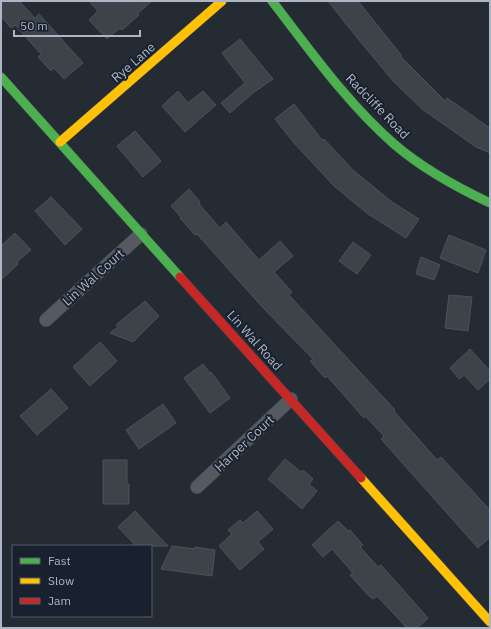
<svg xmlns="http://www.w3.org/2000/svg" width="491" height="629" viewBox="0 0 491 629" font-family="'IBM Plex Sans',sans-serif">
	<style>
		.building { fill: #3e434a; stroke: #4c525c }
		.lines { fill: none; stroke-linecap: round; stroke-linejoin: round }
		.street-casing { stroke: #42474e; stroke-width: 14 }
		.fast-casing { stroke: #42474e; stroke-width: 10 }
		.slow-casing { stroke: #42474e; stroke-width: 10 }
		.jam-casing { stroke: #42474e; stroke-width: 10 }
		.street { stroke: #545962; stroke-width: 13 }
		.fast { stroke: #4caf50; stroke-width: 9 }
		.slow { stroke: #ffc107; stroke-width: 9 }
		.jam { stroke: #c62828; stroke-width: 9 }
		.labels { text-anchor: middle; stroke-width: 4; stroke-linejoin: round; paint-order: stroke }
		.street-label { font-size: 13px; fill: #adb6c6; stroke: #18212d }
	</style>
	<rect width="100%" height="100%" fill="#252b33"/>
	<g class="building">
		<polygon points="1,1 19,1 35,18 39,14 83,63 64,79 54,68 51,71 38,57 41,54 15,25 11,28 1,16"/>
		<polygon points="89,1 152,1 137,14 139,15 122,30 120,28 107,39 89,20 98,11"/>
		<polygon points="328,1 358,1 402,56 401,57 445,101 447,98 490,128 490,153 476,147 422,109 394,82 359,40"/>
		<polygon points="240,39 273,79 253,93 230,113 221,103 245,83 222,53"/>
		<polygon points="178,91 188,103 203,91 216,105 185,132 162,106"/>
		<polygon points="294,104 322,140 324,139 353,170 392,202 419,219 406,238 368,214 334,186 294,143 275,119"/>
		<polygon points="135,131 161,161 143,177 117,146"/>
		<polygon points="189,189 200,202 199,204 220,228 226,222 259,260 280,241 293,256 274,272 292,292 289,295 395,410 394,411 437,460 441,457 490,510 490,537 478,548 381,439 384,436 365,416 364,418 327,376 325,378 310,361 313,359 264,309 197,234 195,235 180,218 181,217 171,206"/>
		<polygon points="51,197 82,229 65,245 35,211"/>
		<polygon points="15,233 31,250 17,262 18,264 1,280 1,246"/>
		<polygon points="449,235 486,250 478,273 440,258"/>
		<polygon points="353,242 371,255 357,274 339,261"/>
		<polygon points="421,257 440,265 434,280 416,274"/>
		<polygon points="449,295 472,297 468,331 445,328"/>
		<polygon points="145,301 159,316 133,342 110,333 118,327 116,325"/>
		<polygon points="100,342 117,361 90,386 73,367"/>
		<polygon points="470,349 490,371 490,379 478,390 464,375 459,379 450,368"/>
		<polygon points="203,364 210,373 211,372 230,398 210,413 184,378"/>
		<polygon points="51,389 68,408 37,435 20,416"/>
		<polygon points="163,404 176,423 139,449 126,430"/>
		<polygon points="285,459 301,472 303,470 313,479 309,484 317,491 302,509 268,479"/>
		<polygon points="103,460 127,460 127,484 129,484 129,504 103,504"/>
		<polygon points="135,511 168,546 136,546 118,527"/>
		<polygon points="257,511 273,529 258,542 264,549 240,570 219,546 232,534 228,530 240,520 243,523"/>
		<polygon points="338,521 348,531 350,530 363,545 360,547 378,567 381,565 428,618 417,628 407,628 377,596 373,599 369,596 350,575 353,573 332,549 323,557 312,545"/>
		<polygon points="172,546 195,549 195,547 215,550 212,576 161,569"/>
	</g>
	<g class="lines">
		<g class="street-casing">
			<g id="street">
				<polyline points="46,320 141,234"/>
				<polyline points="197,487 291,399"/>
			</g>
		</g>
		<g class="fast-casing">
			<g id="fast">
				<path d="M272 1C310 50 347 103 394 144 423 169 456 187 490 203"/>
				<polyline points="1,77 180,277"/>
			</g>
		</g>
		<g class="slow-casing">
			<g id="slow">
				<polyline points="60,142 222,1"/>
				<polyline points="361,478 490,622"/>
			</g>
		</g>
		<g class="jam-casing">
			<polyline id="jam" points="180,277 361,478"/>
		</g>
		<use href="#street" class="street"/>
		<use href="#fast" class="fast"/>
		<use href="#slow" class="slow"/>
		<use href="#jam" class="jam"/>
	</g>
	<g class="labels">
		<g class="street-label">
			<text transform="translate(133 62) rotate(-41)" y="5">Rye Lane</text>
			<text transform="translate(378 106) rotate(46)" y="5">Radcliffe Road</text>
			<text transform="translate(93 277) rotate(-42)" y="5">Lin Wal Court</text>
			<text transform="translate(255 340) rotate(48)" y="5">Lin Wal Road</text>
			<text transform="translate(244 443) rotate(-43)" y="5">Harper Court</text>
		</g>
	</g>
	<rect width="491" height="629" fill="none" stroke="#adb6c6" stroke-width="4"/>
	<rect x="12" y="545" width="140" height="72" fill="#18212d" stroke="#545d6a"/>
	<rect x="20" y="558" width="20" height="6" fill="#4caf50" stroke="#545d6a"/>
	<text x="48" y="565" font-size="12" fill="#adb6c6">Fast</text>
	<rect x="20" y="578" width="20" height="6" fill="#ffc107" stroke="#545d6a"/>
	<text x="48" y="585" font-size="12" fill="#adb6c6">Slow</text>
	<rect x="20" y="598" width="20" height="6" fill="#c62828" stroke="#545d6a"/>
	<text x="48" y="605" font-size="12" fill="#adb6c6">Jam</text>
	<path d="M14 30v6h126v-6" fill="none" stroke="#adb6c6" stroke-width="2"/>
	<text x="20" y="30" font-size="12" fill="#adb6c6" stroke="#18212d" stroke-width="3" paint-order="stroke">50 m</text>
</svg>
